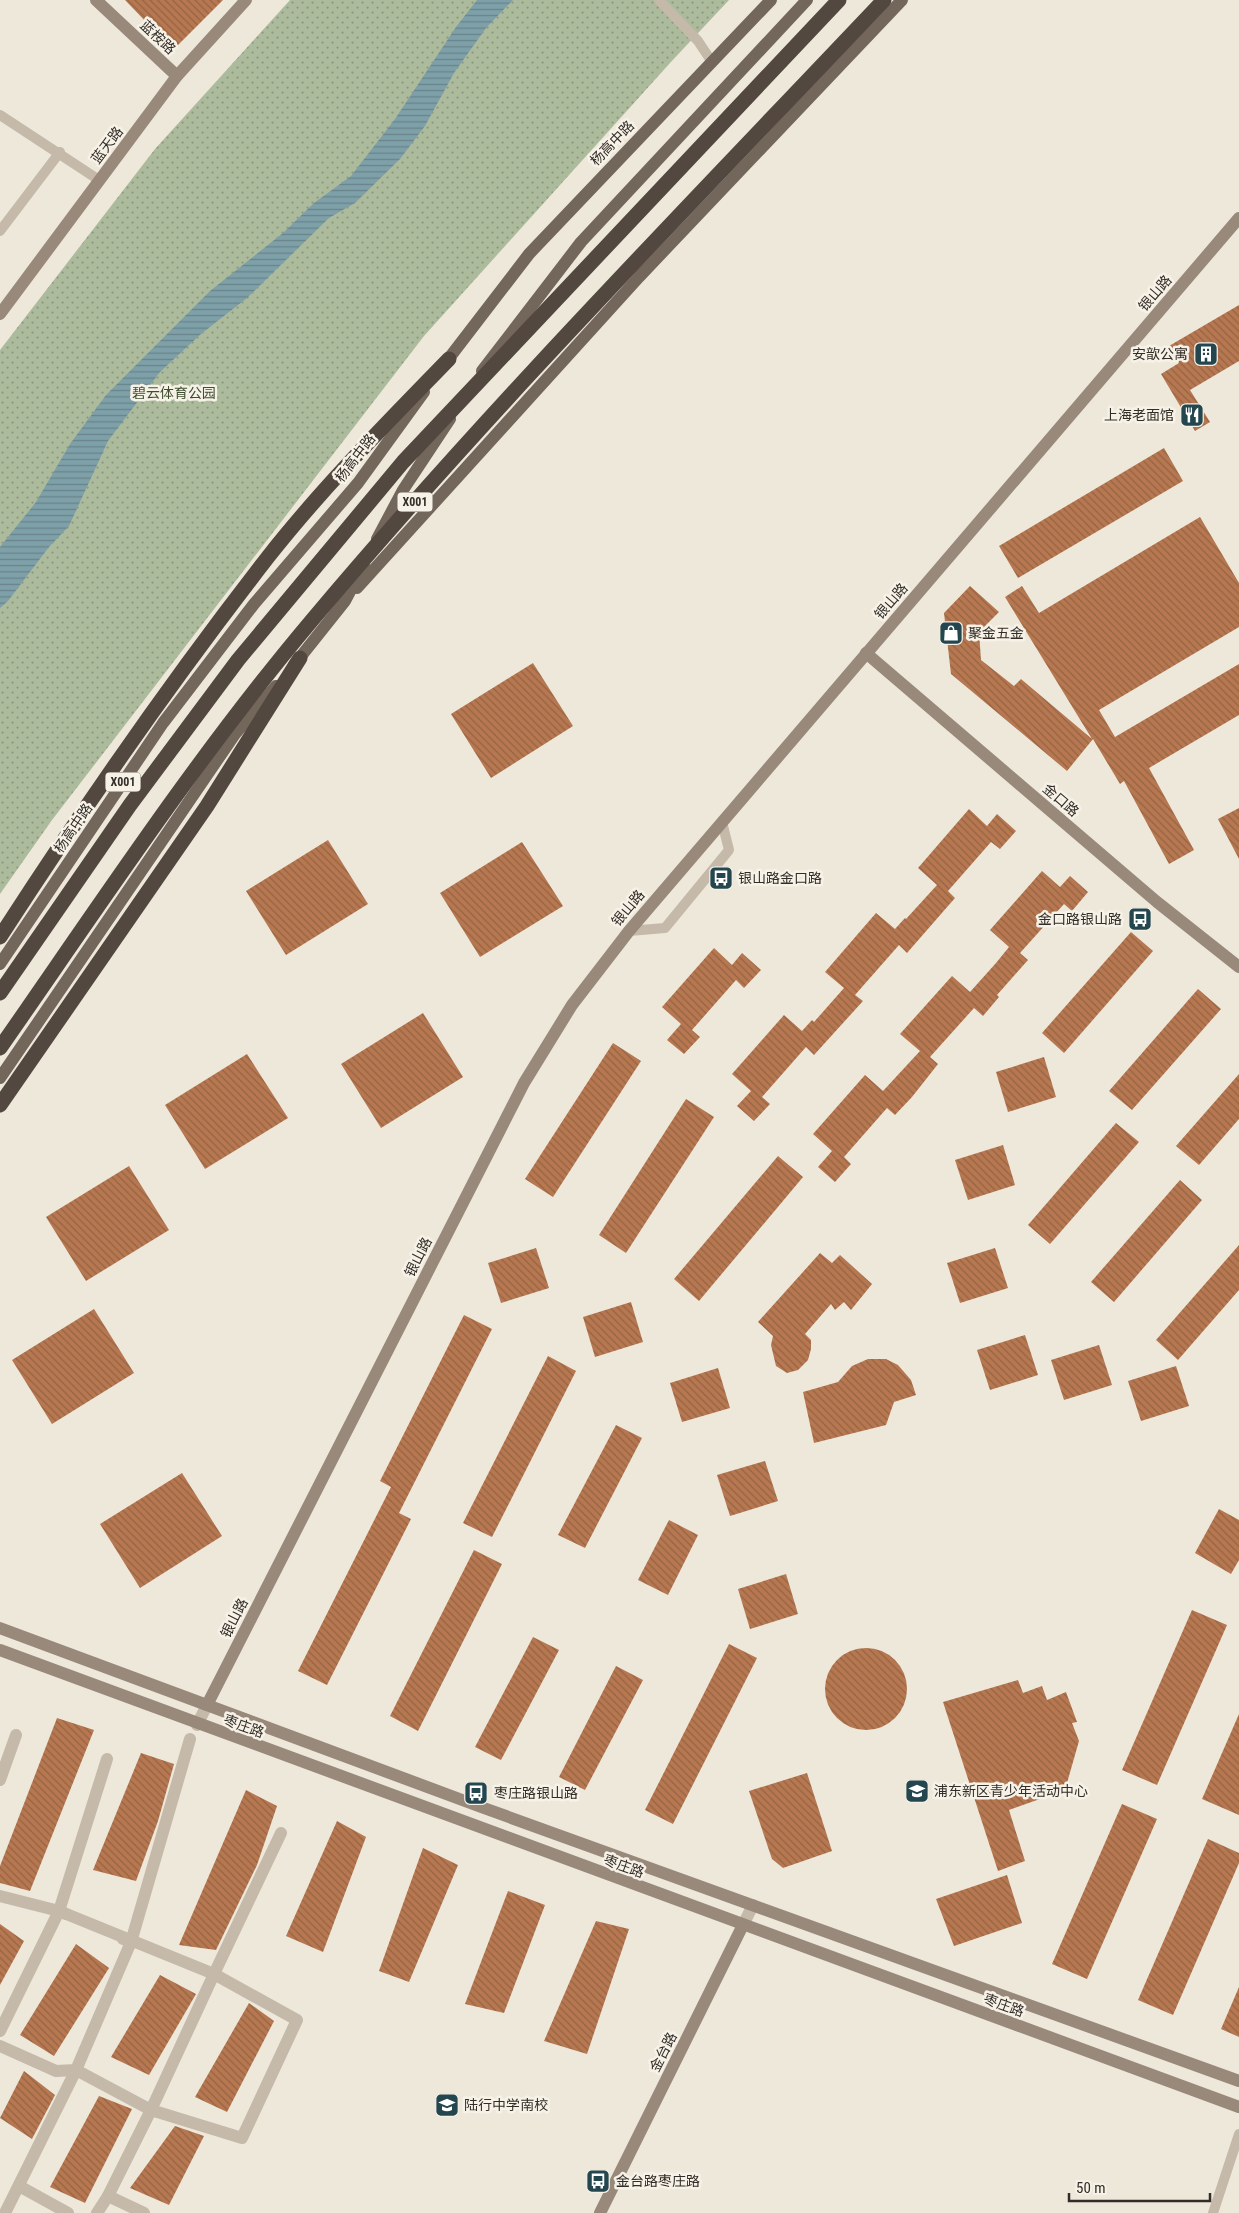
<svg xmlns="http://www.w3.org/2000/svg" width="1239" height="2213" viewBox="0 0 1239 2213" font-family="'Roboto Condensed','Noto Sans SC',sans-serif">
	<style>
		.grass { fill: url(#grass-dots) }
		.water { fill: url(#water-rules) }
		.building { fill: url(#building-back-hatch) }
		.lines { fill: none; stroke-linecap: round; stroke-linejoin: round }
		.lane { stroke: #c5b9a9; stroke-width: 10 }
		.street { stroke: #c5b9a9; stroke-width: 12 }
		.secondary { stroke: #98897b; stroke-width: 12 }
		.primary { stroke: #73665b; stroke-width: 12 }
		.highway { stroke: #534840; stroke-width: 15 }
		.highway-bridge { stroke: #534840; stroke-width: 15 }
		.labels { text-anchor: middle; stroke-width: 5; stroke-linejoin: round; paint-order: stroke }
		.shield { fill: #f7f2e7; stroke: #6e6861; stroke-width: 1 }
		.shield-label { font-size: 12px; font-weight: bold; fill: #332d28 }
		.street-label { font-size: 14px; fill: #332d28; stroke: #f7f2e7 }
		.poi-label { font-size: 14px; fill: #332d28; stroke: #f7f2e7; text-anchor: start }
		.park-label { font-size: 14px; fill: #3e4e2f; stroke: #f7f2e7 }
	</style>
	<defs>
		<pattern id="grass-dots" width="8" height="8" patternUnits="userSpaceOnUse" patternTransform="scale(1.25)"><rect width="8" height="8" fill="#adbb9d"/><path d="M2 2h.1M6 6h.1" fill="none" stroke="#8d9880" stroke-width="1.8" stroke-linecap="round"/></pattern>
		<pattern id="water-rules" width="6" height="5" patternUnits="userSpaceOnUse" patternTransform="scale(1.25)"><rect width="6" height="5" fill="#7ea0a8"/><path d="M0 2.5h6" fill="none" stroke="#688389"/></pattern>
		<pattern id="building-back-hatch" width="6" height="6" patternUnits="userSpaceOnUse" patternTransform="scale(1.25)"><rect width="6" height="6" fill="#b77851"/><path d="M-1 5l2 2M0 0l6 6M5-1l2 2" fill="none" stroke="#956343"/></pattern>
	</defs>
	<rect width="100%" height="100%" fill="#eee8db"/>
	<polygon class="grass" points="290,0 729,0 670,63 424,336 52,820 0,894 0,350 155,149"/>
	<polygon class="water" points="477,0 513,0 486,28 454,73 425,126 400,159 355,203 329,218 247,298 201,334 160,372 108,441 69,526 49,547 8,601 0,608 0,547 36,502 70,444 106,395 210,291 283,233 314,203 351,176 395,119 456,27"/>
	<g class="building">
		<polygon points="125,0 223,0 173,50"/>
		<polygon points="1239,305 1239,361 1190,390 1210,422 1195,431 1161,374 1179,363 1169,346"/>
		<polygon points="1164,448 1183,481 1018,578 999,546"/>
		<polygon points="1200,517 1239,583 1239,627 1099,710 1115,737 1239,664 1239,715 1149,768 1194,850 1169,864 1124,781 1120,784 1093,739 1067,771 951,674 944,613 970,586 999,612 979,632 981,660 1014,686 1021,679 1092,739 1005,597 1022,586 1039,613"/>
		<polygon points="533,663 573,726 491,778 451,714"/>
		<polygon points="1239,808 1239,859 1218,819"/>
		<polygon points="969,809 987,826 997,814 1016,831 1000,849 991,842 948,891 955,898 907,953 899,945 855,995 863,1001 814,1055 806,1047 762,1097 770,1104 754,1121 737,1106 751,1091 732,1074 784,1015 802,1031 812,1020 814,1022 844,988 825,972 876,913 895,929 905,918 906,919 937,885 918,868"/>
		<polygon points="328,840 368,904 286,955 246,891"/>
		<polygon points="522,842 563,906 480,957 440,893"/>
		<polygon points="1042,871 1060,887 1070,876 1088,892 1072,911 1064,904 1020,953 1028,960 997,995 999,997 983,1016 974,1008 930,1057 938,1064 912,1097 895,1115 887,1108 844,1157 851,1164 835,1182 818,1167 832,1151 813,1134 865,1075 883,1091 920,1051 900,1034 952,976 970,992 996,963 1009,947 990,930"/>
		<polygon points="1131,932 1153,951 1064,1053 1042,1033"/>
		<polygon points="714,948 732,965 742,953 761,970 744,988 736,980 692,1030 700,1037 684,1054 667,1040 681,1024 662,1007"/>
		<polygon points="1198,989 1221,1009 1132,1110 1109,1091"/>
		<polygon points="423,1013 463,1077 381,1128 341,1064"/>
		<polygon points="613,1043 641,1061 553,1197 525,1179"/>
		<polygon points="247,1054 288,1118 205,1169 165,1105"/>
		<polygon points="1044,1057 1056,1097 1008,1112 996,1072"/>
		<polygon points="1239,1074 1239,1119 1199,1165 1176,1146"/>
		<polygon points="686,1099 714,1117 626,1253 599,1235"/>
		<polygon points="1116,1123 1139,1142 1050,1244 1028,1225"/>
		<polygon points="1003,1145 1015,1185 968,1200 955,1160"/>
		<polygon points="778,1156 803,1177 699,1301 674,1279"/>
		<polygon points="129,1166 169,1230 86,1281 46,1217"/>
		<polygon points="1180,1180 1202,1200 1114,1302 1091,1282"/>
		<polygon points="1239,1245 1239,1290 1178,1360 1156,1340"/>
		<polygon points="536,1248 549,1288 501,1303 488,1263"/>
		<polygon points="995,1248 1008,1288 960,1303 947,1263"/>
		<polygon points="820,1253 832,1263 840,1255 872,1284 851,1310 844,1302 835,1310 831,1304 805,1334 811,1340 811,1349 808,1360 798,1370 787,1373 776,1366 771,1345 773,1336 758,1322"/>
		<polygon points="631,1302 643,1342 595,1357 583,1317"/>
		<polygon points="94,1309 134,1373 52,1424 12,1360"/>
		<polygon points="464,1315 492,1329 399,1513 411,1519 327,1685 298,1671 391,1487 380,1481"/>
		<polygon points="1025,1335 1038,1375 990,1390 977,1350"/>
		<polygon points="1099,1345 1112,1385 1064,1400 1051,1360"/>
		<polygon points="548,1356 576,1371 492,1537 463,1523"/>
		<polygon points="868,1359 886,1359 898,1365 911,1380 916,1395 894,1402 886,1425 814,1443 803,1392 838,1382 852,1366"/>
		<polygon points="1176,1366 1189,1406 1141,1421 1128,1381"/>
		<polygon points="718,1368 730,1408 682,1422 670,1383"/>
		<polygon points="616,1425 642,1438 585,1548 558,1535"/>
		<polygon points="765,1461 778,1501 730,1516 717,1475"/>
		<polygon points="182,1473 222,1536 140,1588 100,1524"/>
		<polygon points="1219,1509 1239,1520 1239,1560 1231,1574 1195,1553"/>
		<polygon points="669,1520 698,1535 668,1595 638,1580"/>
		<polygon points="474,1550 502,1564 418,1731 390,1716"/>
		<polygon points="786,1574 798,1614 750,1629 738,1589"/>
		<polygon points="1192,1610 1227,1625 1157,1785 1122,1770"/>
		<polygon points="533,1637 559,1650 501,1760 475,1747"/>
		<polygon points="729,1644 757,1658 673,1824 645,1810"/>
		<circle cx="866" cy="1689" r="41"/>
		<polygon points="616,1666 643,1680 585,1790 559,1777"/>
		<polygon points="1018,1680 1023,1693 1042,1686 1047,1700 1066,1692 1077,1722 1072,1723 1079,1741 1065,1790 1009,1810 1025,1861 998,1871 943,1702"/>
		<polygon points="1239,1714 1239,1815 1202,1799"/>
		<polygon points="57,1718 94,1730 30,1891 0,1883 0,1866"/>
		<polygon points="141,1753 174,1764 158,1821 136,1881 93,1870"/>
		<polygon points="807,1773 832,1851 783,1868 772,1859 749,1791"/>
		<polygon points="246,1790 277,1806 257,1865 216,1950 179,1945"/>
		<polygon points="1122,1804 1157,1819 1087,1979 1052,1964"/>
		<polygon points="337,1821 366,1837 323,1952 286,1936"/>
		<polygon points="1208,1839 1239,1853 1239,1863 1173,2015 1138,2000"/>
		<polygon points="423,1848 458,1865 409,1982 379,1971"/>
		<polygon points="1007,1875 1022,1923 954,1946 936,1899"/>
		<polygon points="508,1891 545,1905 504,2013 465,2004"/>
		<polygon points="596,1921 629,1929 587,2054 544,2041"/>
		<polygon points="0,1924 24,1941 0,1985"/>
		<polygon points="76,1944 109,1968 54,2056 20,2035"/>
		<polygon points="160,1975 196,1994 149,2075 111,2057"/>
		<polygon points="1239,1987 1239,2037 1221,2029"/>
		<polygon points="249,2003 274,2021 227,2112 195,2097"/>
		<polygon points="24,2071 55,2095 32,2139 0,2118"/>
		<polygon points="99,2096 132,2109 85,2203 50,2187"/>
		<polygon points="175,2126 204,2136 169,2205 130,2188"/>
	</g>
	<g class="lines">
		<g class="lane">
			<polyline points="659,0 698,41 712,62"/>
			<polyline points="0,115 99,180"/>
			<polyline points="0,231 60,152"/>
			<polyline points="629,931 665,928 729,850 722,822"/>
			<polyline points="1213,2213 1239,2134"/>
		</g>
		<g class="street">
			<polyline points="197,1725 207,1705"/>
			<polyline points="0,1780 16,1735"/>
			<polyline points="0,1896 59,1911"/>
			<polyline points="66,1914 59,1911 107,1759"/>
			<polyline points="743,1925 753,1905"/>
			<polyline points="123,1939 131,1942 190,1739"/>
			<polyline points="0,2031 59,1911 214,1974 281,1833"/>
			<polyline points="0,2046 56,2071 76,2070 131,1942"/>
			<polyline points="19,2186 68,2213"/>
			<polyline points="5,2213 76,2070 151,2110 214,1974 297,2020 242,2138 151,2110 108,2196 144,2213"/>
			<polyline points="97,2213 108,2196"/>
		</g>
		<g class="secondary">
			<polyline points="96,0 177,76"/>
			<polyline points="0,314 177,76 246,0"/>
			<polyline points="866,653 1157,902 1239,967"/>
			<polyline points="0,1628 481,1807 1239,2081"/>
			<polyline points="0,1650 1239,2107"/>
			<polyline points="207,1705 524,1083 572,1005 629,931 1239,218"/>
			<polyline points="600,2213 743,1925"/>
		</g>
		<g class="primary">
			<polyline points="443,366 529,254 771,0"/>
			<polyline points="482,371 581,242 807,0"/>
			<polyline points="377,539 403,490 450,419"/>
			<polyline points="357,588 639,277 902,0"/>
			<polyline points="294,665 345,601 364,565"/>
			<polyline points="0,964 163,723 254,604 358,483 424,392"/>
			<polyline points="0,1078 235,734 276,686"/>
		</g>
		<g class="highway">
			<path d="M0 937C84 807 173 679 268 557 323 487 387 423 449 359"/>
			<polyline points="0,1105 207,806 300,658"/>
		</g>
		<g class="highway-bridge">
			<polyline points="0,993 130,805 238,660 403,462 839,0"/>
			<path d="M0 1048C101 903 199 754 313 619 494 404 691 204 884 0"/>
		</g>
	</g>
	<defs>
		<g id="building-square" transform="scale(1.25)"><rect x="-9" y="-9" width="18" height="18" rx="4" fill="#23464f" stroke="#f7f2e7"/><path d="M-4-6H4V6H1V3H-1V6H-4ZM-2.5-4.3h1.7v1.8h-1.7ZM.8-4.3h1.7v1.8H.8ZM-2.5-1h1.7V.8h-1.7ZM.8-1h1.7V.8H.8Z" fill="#fff"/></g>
		<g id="restaurant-square" transform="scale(1.25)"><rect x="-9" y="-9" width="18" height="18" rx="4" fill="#23464f" stroke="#f7f2e7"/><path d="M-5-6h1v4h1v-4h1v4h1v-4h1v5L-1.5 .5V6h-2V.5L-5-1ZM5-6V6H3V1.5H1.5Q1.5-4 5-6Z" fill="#fff"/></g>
		<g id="shop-square" transform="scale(1.25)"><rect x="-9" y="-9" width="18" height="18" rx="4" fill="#23464f" stroke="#f7f2e7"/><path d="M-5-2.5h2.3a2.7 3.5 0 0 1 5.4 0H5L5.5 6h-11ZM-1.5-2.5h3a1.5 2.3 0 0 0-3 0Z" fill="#fff"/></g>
		<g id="bus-square" transform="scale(1.25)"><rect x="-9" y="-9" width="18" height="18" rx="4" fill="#23464f" stroke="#f7f2e7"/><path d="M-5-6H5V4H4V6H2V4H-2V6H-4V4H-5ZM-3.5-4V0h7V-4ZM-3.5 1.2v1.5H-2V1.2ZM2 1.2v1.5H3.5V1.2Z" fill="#fff"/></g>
		<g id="school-square" transform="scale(1.25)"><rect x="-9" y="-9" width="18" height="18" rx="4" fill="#23464f" stroke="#f7f2e7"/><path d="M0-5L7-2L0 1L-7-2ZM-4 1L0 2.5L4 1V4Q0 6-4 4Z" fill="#fff"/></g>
	</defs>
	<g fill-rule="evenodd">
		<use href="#building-square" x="1206" y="354"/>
		<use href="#restaurant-square" x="1192" y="415"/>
		<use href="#shop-square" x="951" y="633"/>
		<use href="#bus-square" x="721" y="878"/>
		<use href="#bus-square" x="1140" y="919"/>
		<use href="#school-square" x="917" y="1791"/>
		<use href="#bus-square" x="476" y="1793"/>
		<use href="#school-square" x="447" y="2105"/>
		<use href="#bus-square" x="598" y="2181"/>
	</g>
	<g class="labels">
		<g class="shield">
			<rect x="397.5" y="492.5" width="35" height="19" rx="4"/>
			<rect x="105.5" y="772.5" width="35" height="19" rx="4"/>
		</g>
		<g class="shield-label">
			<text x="415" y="506">X001</text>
			<text x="123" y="786">X001</text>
		</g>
		<g class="street-label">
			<text transform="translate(158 37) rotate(43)" y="5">蓝桉路</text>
			<text transform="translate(612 143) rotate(-46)" y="5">杨高中路</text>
			<text transform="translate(107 145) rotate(-53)" y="5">蓝天路</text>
			<text transform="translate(1155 293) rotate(-49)" y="5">银山路</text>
			<text transform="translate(355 458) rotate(-53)" y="5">杨高中路</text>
			<text transform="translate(891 601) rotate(-49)" y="5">银山路</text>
			<text transform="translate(1061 800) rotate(41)" y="5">金口路</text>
			<text transform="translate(73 828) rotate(-56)" y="5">杨高中路</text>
			<text transform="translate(628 908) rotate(-50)" y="5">银山路</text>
			<text transform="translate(418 1257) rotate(-63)" y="5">银山路</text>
			<text transform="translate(234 1618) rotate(-63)" y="5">银山路</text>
			<text transform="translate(244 1726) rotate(20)" y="5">枣庄路</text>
			<text transform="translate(624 1866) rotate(20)" y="5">枣庄路</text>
			<text transform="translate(1004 2005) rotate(20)" y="5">枣庄路</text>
			<text transform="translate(663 2052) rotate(-63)" y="5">金台路</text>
		</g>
		<g class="poi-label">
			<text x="1188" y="359" text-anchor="end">安歆公寓</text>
			<text x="1174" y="420" text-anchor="end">上海老面馆</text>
			<text x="968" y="638">聚金五金</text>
			<text x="738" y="883">银山路金口路</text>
			<text x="1122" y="924" text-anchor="end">金口路银山路</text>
			<text x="934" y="1796">浦东新区青少年活动中心</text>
			<text x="494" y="1798">枣庄路银山路</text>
			<text x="464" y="2110">陆行中学南校</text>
			<text x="616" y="2186">金台路枣庄路</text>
		</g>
		<g class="park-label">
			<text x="174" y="398">碧云体育公园</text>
		</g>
	</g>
	<path d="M1069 2193v8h141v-8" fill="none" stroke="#332d28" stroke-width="2.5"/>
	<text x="1076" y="2193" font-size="15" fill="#332d28" stroke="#f7f2e7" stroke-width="4" paint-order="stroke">50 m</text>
</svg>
